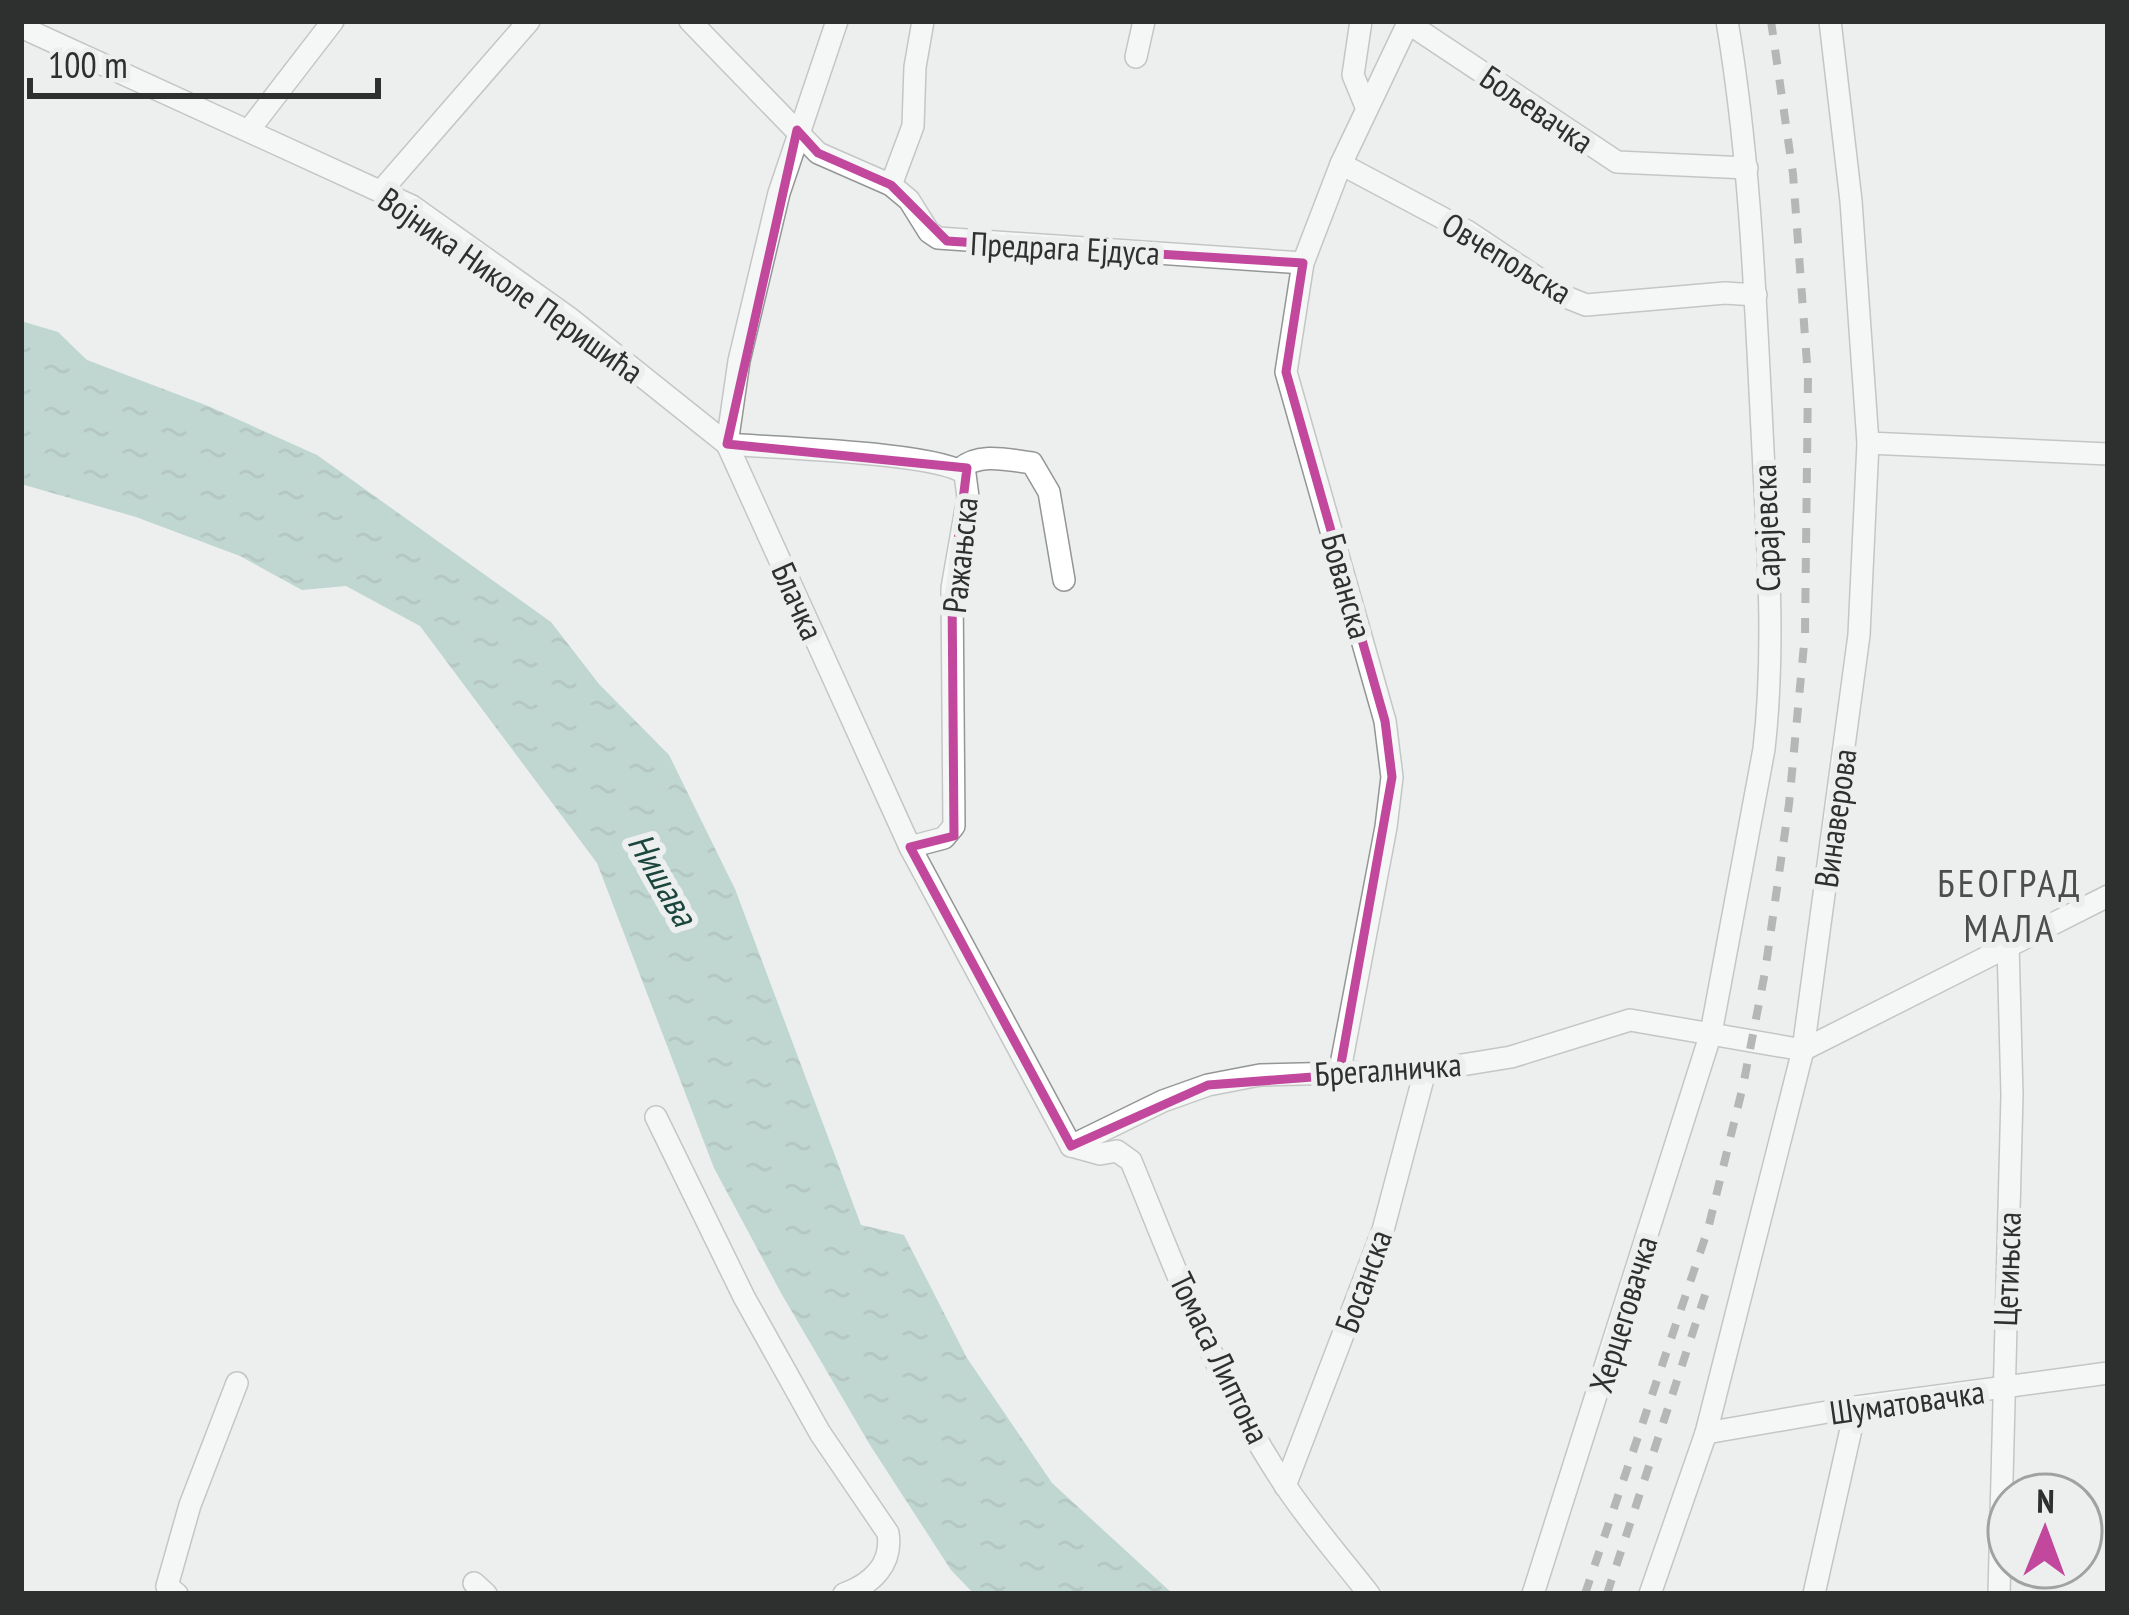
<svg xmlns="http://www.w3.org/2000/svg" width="2129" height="1615" viewBox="0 0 2129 1615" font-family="'PT Sans Narrow',sans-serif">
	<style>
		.water { fill: url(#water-ripples) }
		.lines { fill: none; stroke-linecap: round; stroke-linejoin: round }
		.street-casing { stroke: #939695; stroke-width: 24 }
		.street { stroke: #fff; stroke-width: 21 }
		.rail { stroke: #727373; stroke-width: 8; stroke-dasharray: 15 15; stroke-linecap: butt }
		.marked { fill: none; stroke: #c1489c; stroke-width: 9; stroke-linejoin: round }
		.labels { text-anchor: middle; stroke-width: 12; stroke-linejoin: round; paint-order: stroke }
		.street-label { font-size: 33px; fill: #2e2f2f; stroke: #ecefee }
		.water-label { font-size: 36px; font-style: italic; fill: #1a463d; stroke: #ecefee }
		.quarter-label { font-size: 39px; letter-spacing: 3px; fill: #4b4e4d; stroke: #ecefee }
	</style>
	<defs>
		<pattern id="water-ripples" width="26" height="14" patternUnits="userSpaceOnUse" patternTransform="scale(3)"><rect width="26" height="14" fill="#88b9ad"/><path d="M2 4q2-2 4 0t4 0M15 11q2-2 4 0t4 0" fill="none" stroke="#70978d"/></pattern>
	</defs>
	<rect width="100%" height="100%" fill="#ecefee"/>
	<polygon class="water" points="21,321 58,332 87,360 208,406 317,455 551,622 599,684 669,755 735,889 861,1225 904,1235 967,1358 1052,1483 1173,1594 974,1594 951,1570 870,1445 781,1293 714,1168 597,863 420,626 346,586 302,590 240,556 136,517 21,484"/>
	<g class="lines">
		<g class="street-casing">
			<g id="street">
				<polyline points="690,21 818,153 891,185 909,200 929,232 938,238 1303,263"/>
				<polyline points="837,21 779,193 739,361 727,444 910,847 1071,1146"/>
				<polyline points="1361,21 1353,75 1367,109"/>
				<polyline points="1408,23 1617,162 1747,168"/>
				<polyline points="21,27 412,206 568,317 727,444"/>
				<polyline points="1136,57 1144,21"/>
				<polyline points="249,130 333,21"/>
				<polyline points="1341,164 1467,231 1566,297 1586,305 1725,293 1756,295"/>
				<polyline points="891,185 913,126 915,67 923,21"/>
				<polyline points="382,190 529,21"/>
				<polyline points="1868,443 2108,454"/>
				<path d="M727 444C770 448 939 452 965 474L968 497 952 588 954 826 944 838 910 847"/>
				<path d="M960 469C979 452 1008 460 1032 463L1049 492 1064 580"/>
				<polyline points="1339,1075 1386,827 1392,777 1385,721 1286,372 1303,263 1341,164 1409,21"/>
				<path d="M656 1117 744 1297 820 1433 888 1533C893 1564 872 1584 844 1594"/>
				<polyline points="1071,1146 1163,1101 1208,1085 1260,1075 1425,1071 1511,1057 1630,1020 1803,1050 2108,896"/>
				<path d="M1071 1146 1100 1154 1117 1151 1131 1161C1176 1270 1218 1386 1285 1485 1310 1523 1341 1558 1369 1594"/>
				<polyline points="1706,1433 1856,1407 2108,1373"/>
				<polyline points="1285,1486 1383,1230 1425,1071"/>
				<polyline points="474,1583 486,1594"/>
				<polyline points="177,1594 167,1586 190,1505 237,1383"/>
				<path d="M1533 1594 1711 1033 1764 749C1776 643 1767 536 1762 430 1755 293 1750 157 1727 21"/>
				<polyline points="1650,1594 1706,1433 1803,1050 1859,635 1868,443 1851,201 1830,21"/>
				<polyline points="1814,1594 1856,1407"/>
				<polyline points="1999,1594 2012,1095 2008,944"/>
			</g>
		</g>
		<use href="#street" class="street"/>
		<g class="rail">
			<polyline points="1585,1594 1708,1229 1743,1086 1765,972 1789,804 1805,634 1808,377 1793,174 1771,21"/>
			<polyline points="1607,1594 1706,1292"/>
		</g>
	</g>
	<path d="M0 0H2129V1615H0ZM797 130 818 153 891 185 947 241 1303 263 1286 372 1385 721 1392 777 1339 1075 1208 1085 1071 1146 910 847 954 836 952 588 967 468 727 444Z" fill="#ecefee" fill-opacity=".55" fill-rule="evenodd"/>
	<path class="marked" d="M797 130 818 153 891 185 947 241 1303 263 1286 372 1385 721 1392 777 1339 1075 1208 1085 1071 1146 910 847 954 836 952 588 967 468 727 444Z"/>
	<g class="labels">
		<g class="street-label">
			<text transform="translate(1537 109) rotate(34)" y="12">Бољевачка</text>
			<text transform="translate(1065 248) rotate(3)" y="12">Предрага Ејдуса</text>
			<text transform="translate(1507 258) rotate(31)" y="12">Овчепољска</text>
			<text transform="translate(511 285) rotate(35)" y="12">Војника Николе Перишића</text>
			<text transform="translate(1766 528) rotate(-92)" y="12">Сарајевска</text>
			<text transform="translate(960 555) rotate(-84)" y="12">Ражањска</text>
			<text transform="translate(1347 586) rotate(74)" y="12">Бованска</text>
			<text transform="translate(798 601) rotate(66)" y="12">Блачка</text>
			<text transform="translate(1835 818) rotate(-82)" y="12">Винаверова</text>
			<text transform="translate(1388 1069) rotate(-4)" y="12">Брегалничка</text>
			<text transform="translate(2007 1269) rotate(-88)" y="12">Цетињска</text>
			<text transform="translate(1363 1281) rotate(-70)" y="12">Босанска</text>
			<text transform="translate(1623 1314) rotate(-73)" y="12">Херцеговачка</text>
			<text transform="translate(1220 1358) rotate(64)" y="12">Томаса Липтона</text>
			<text transform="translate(1907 1402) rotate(-8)" y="12">Шуматовачка</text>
		</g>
		<g class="water-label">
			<text transform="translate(663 879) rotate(60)" y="13">Нишава</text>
		</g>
		<g class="quarter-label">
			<text x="2010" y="897">БЕОГРАД<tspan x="2010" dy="45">МАЛА</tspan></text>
		</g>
	</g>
	<rect width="2129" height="1615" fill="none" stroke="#2e2f2f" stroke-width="48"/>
	<g transform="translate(2045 1531) rotate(1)"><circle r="57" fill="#ecefee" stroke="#a0a2a2" stroke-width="3"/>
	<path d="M0-9L21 45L0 30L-21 45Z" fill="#c1489c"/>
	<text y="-18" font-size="33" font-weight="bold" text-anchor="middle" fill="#2e2f2f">N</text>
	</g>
	<path d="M30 78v18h348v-18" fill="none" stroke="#2e2f2f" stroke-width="6"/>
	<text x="48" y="78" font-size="36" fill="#2e2f2f" stroke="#ecefee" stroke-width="9" paint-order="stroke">100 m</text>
</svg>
